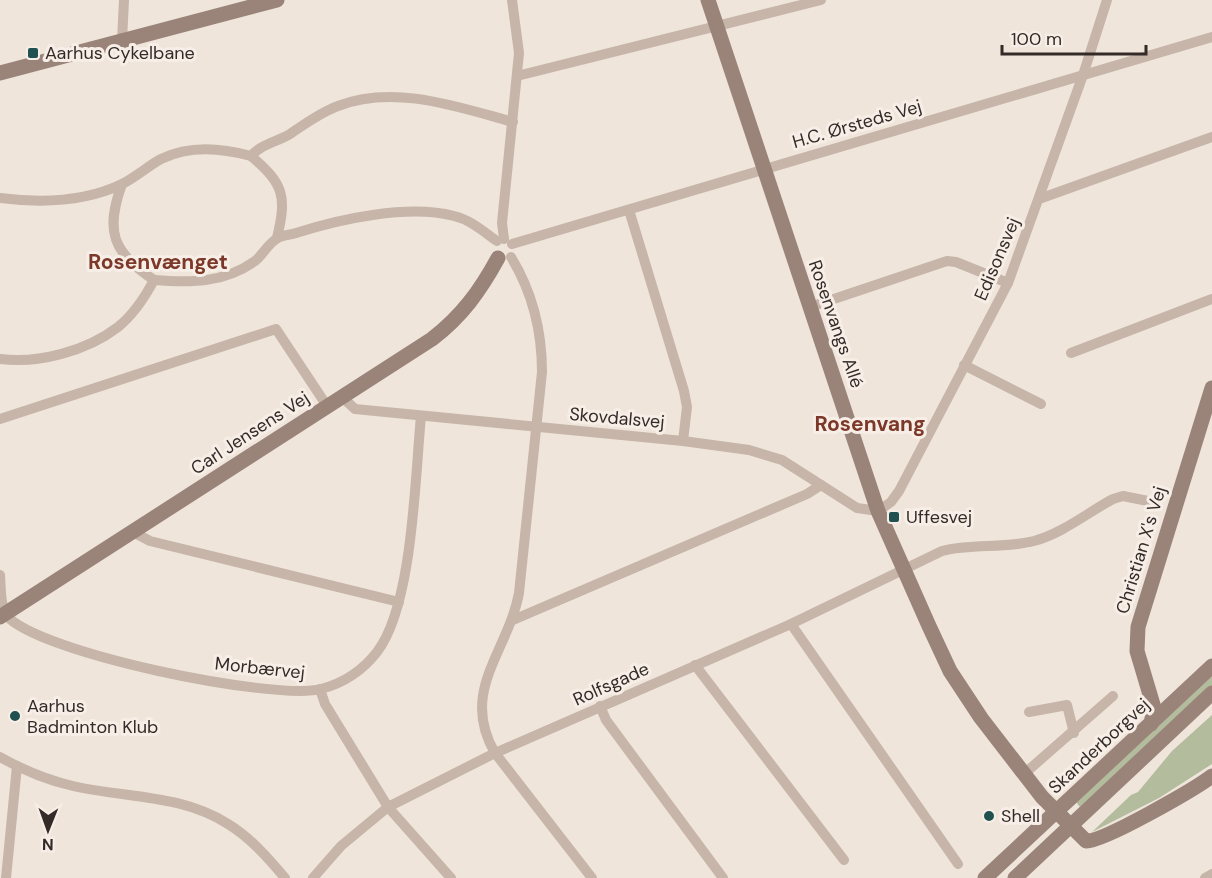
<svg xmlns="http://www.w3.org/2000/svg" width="1212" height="878" viewBox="0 0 1212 878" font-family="'DM Sans',sans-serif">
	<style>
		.green { fill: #b3bd9d }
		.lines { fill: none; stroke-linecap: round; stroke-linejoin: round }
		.street { stroke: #c6b5a8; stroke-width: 10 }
		.secondary { stroke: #9a847a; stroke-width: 15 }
		.poi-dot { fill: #215051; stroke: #f7efe7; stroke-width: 2 }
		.labels { text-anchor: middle; stroke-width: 6; stroke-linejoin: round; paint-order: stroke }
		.poi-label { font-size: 18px; fill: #342b28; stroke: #f7efe7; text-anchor: start }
		.street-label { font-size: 18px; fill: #342b28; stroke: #f7efe7 }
		.quarter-label { font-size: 21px; font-weight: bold; fill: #7c3828; stroke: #f7efe7 }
	</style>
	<rect width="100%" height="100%" fill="#efe5db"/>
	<g class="green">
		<polygon points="1212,675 1212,686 1080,807 1076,802"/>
		<polygon points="1212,715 1212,764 1159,798 1092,832 1131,795 1138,792 1172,751"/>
	</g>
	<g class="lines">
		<g class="street">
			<polyline points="122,41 124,0"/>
			<polyline points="517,76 821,0"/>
			<path d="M251 156C284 184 287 196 277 238"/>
			<path d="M122 184C105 231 112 252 154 280"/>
			<path d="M0 198C40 203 85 202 122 184 136 177 148 166 161 159 190 145 221 148 251 156 261 144 277 142 290 134 305 124 321 112 338 106 394 84 458 107 513 122"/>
			<polyline points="1039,199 1212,137"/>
			<polyline points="629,210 684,391 687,407 683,441"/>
			<polyline points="504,239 502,223 519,53 512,0"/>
			<polyline points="512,244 1212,37"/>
			<path d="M511 257C533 293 542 330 542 372L519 593C508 652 459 691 495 753L592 878"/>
			<polyline points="810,307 947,261 956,262 1008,283"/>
			<polyline points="1071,353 1212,299"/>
			<path d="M0 359C38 364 87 351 118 327 133 315 145 297 154 280 191 283 224 283 255 261 263 255 269 242 278 238 282 235 290 235 296 233 340 219 408 204 454 216 471 220 484 232 497 241"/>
			<polyline points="964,365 1041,404"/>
			<polyline points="342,397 355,409 683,441 749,450 782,460 857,508 878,511 891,502 899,491 1008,283 1083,75 1107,0"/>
			<polyline points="0,419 276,329 327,406"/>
			<polyline points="133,532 150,541 399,602"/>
			<path d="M0 575C1 587 0 605 6 615 37 653 274 701 321 689 344 683 363 670 377 652 413 605 415 477 421 416"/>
			<polyline points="513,620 807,494 821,485"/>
			<polyline points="791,624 958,864"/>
			<polyline points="695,665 844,860"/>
			<polyline points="320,689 325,704 388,807 451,878"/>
			<polyline points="600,706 606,720 723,878"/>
			<polyline points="1029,712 1067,705 1074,733"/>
			<path d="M0 757C23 770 47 780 73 786 125 798 181 794 228 824 251 838 268 858 285 878"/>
			<polyline points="1024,774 1113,696"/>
			<polyline points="6,878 17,766"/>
			<path d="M313 878 341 846 388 807 495 753 791 624 942 551C972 543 1004 549 1034 541 1063 533 1087 513 1113 499L1123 496 1148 501"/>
			<polyline points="1205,878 1212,874"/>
		</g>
		<g class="secondary">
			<path d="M708 0 878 511 929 626 950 671 981 718 1042 797 1086 841C1103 842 1195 789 1212 776"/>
			<polyline points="0,73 277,0"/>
			<path d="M0 617 432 339C462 316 480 291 498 258"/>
			<polyline points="1151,724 1154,708 1137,651 1138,627 1212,388"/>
			<polyline points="985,878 1212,666"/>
			<polyline points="1015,878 1212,693"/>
		</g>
	</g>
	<g class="poi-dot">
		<rect x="27" y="47" width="12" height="12" rx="3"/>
		<rect x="888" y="511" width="12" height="12" rx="3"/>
		<circle cx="15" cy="716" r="6"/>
		<circle cx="989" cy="816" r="6"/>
	</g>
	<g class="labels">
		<g class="poi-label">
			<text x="45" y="59">Aarhus Cykelbane</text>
			<text x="906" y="523">Uffesvej</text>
			<text x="27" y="712">Aarhus<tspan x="27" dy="21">Badminton Klub</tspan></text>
			<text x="1001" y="822">Shell</text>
		</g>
		<g class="street-label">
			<text transform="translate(857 124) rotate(-16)" y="6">H.C. Ørsteds Vej</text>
			<text transform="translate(997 259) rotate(-67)" y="6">Edisonsvej</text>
			<text transform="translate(836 324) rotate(71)" y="6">Rosenvangs Allé</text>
			<text transform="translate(617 418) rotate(5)" y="6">Skovdalsvej</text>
			<text transform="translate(250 433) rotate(-33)" y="6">Carl Jensens Vej</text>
			<text transform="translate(1141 550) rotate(-73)" y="6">Christian X's Vej</text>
			<text transform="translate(260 668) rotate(6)" y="6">Morbærvej</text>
			<text transform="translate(611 684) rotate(-24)" y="6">Rolfsgade</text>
			<text transform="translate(1099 746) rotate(-43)" y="6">Skanderborgvej</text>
		</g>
		<g class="quarter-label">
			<text x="158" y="269">Rosenvænget</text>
			<text x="870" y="431">Rosenvang</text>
		</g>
	</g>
	<g transform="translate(48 830) rotate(181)" stroke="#f7efe7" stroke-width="4.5" paint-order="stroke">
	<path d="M0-4.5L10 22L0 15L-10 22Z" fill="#342b28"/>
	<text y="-9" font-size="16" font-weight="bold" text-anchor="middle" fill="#342b28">N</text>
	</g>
	<path d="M1002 45v9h144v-9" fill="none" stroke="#342b28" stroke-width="3"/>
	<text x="1011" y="45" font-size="18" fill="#342b28" stroke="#f7efe7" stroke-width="4.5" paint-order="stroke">100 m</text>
</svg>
